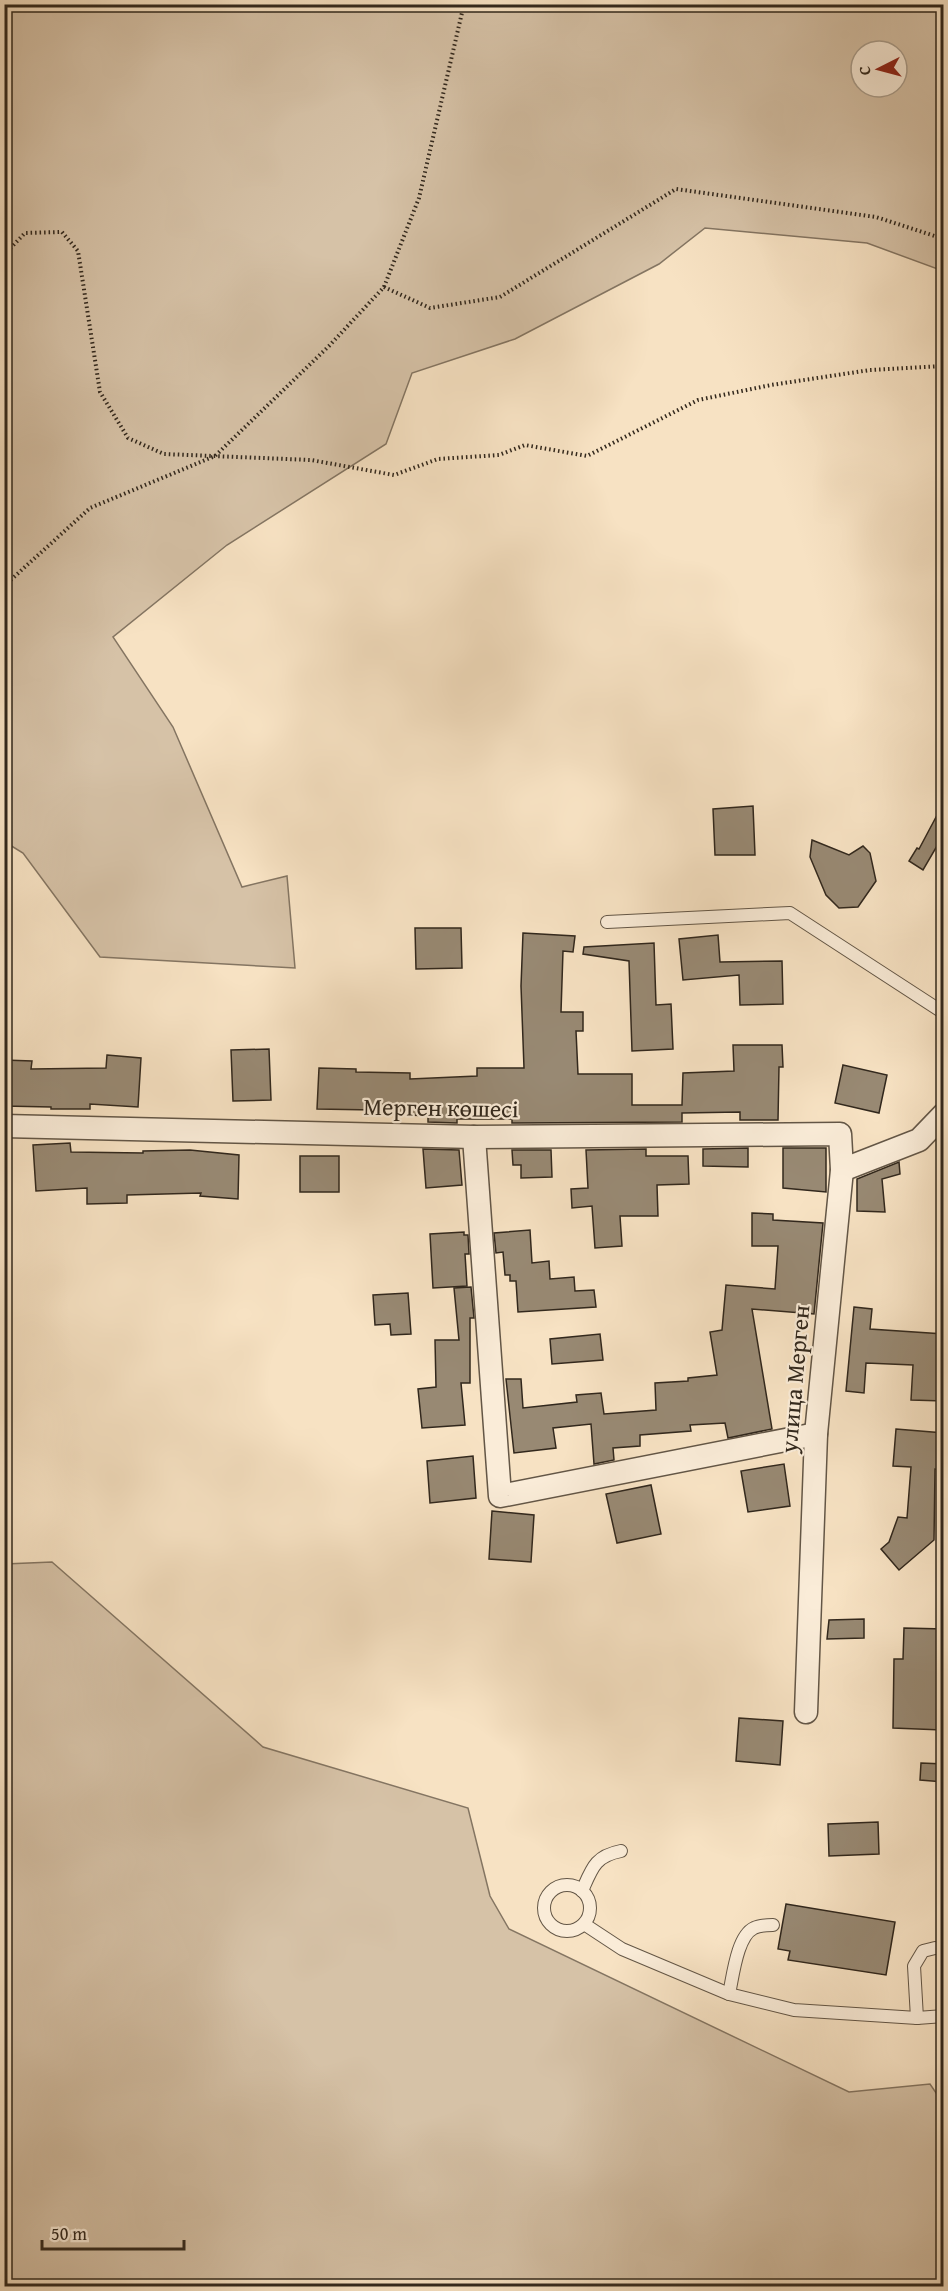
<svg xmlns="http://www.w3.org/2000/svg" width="948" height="2291" viewBox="0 0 948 2291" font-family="'Gentium Book Plus',serif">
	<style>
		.green { fill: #d6c2a7; stroke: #847562; stroke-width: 1.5; fill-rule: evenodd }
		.building { fill: #988973; stroke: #32281d; stroke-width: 1.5 }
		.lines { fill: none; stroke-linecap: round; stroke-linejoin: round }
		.service-casing { stroke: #635646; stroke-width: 14 }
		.minor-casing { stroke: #635646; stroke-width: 25 }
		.path { stroke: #32281d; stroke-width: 4; stroke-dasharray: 1.5 3; stroke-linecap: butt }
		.service { stroke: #faecd8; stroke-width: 12 }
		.minor { stroke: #faecd8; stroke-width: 22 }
		.labels { text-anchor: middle; stroke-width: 4.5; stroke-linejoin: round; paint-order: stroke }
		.street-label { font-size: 24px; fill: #32281d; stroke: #faecd8 }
	</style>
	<rect width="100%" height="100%" fill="#f7e2c3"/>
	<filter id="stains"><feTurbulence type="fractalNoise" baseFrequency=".00333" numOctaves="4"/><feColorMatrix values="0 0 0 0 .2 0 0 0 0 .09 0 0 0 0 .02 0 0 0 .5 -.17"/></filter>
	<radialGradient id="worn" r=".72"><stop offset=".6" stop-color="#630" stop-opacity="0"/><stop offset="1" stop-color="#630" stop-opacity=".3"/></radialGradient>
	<g class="green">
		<path d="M4 5H943V271L867 243 705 228 659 264 515 339 412 373 386 444 227 545 113 637 173 727 242 887 287 876 295 968 100 957 23 853 5 842ZM861 51H897V87H861Z"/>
		<polygon points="52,1562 263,1747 468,1808 490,1896 509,1929 849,2092 930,2084 943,2103 943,2286 5,2286 5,1564"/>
	</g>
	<g class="building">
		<polygon points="944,802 944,834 923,870 909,861 917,848 919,849"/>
		<polygon points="753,806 755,855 715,855 713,809"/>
		<polygon points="812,840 849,855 863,846 870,853 876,881 858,907 839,908 826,895 810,857"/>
		<polygon points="415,928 461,928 462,968 416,969"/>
		<polygon points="523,933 575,936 573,952 563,951 561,1012 583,1012 583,1031 576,1031 578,1074 632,1074 632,1105 682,1105 683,1073 734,1071 733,1045 782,1045 783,1067 779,1067 778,1120 740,1120 740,1112 682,1113 682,1122 512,1123 512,1119 457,1119 457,1123 428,1122 428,1116 373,1113 374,1110 317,1109 319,1068 356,1069 356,1072 410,1073 410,1079 477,1076 477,1068 524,1068 521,986"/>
		<polygon points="718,935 720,962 782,961 783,1004 740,1005 739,975 683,980 679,939"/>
		<polygon points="654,943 656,1005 671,1004 673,1049 632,1051 629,961 583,954 584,947"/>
		<polygon points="269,1049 271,1100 233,1101 231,1050"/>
		<polygon points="107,1055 141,1058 138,1107 90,1104 90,1109 51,1109 51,1107 4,1106 4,1060 32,1061 31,1069 106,1068"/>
		<polygon points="843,1065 887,1075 879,1113 835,1103"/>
		<polygon points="70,1143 71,1152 143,1153 143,1151 190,1150 239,1155 238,1199 200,1196 201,1193 127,1195 127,1203 87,1204 87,1188 36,1191 33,1145"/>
		<polygon points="748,1148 748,1167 703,1166 703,1149"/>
		<polygon points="783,1148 826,1148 826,1192 783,1188"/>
		<polygon points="423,1149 459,1150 462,1185 426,1188"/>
		<polygon points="646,1149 646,1156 688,1156 689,1184 657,1185 658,1216 620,1216 622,1246 595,1248 592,1206 572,1208 571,1189 588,1188 586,1150"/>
		<polygon points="512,1150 551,1150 552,1177 521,1178 521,1165 513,1165"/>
		<rect x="300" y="1156" width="39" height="36"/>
		<polygon points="899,1162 900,1174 882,1179 885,1212 857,1211 857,1179"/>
		<polygon points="752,1213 773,1214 773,1220 823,1223 814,1314 752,1309 772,1429 728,1438 725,1423 690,1425 691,1431 640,1435 640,1446 613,1448 614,1460 594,1464 591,1424 553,1428 556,1448 514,1453 506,1379 521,1379 523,1408 577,1402 576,1395 601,1393 604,1414 656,1410 655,1383 688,1381 688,1378 717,1375 710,1332 722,1330 726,1285 775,1289 778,1246 752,1246"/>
		<polygon points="530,1230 532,1263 549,1261 550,1279 574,1277 575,1291 594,1290 596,1307 518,1312 516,1281 510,1281 510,1275 505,1275 503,1252 496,1253 494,1233"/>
		<polygon points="464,1232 464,1235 468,1235 469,1254 465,1254 467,1286 433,1288 430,1234"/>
		<polygon points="471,1287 474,1318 470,1318 470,1383 461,1383 465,1425 422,1428 418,1389 436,1387 435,1340 459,1340 454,1288"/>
		<polygon points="408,1293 411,1334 391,1335 390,1324 375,1325 373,1295"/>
		<polygon points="854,1307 872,1309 870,1329 944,1334 944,1401 911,1400 913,1365 866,1363 864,1393 846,1391"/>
		<polygon points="600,1334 603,1360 552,1364 550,1339"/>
		<polygon points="896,1429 944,1433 944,1470 935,1469 934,1540 899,1570 881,1549 889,1542 898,1517 907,1518 911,1467 893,1466"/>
		<polygon points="473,1456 476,1498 430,1503 427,1461"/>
		<polygon points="784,1464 790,1506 748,1512 741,1471"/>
		<polygon points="651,1485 661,1534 617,1543 606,1494"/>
		<polygon points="492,1511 534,1515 531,1562 489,1559"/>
		<polygon points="864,1619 864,1638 827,1639 829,1620"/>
		<polygon points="904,1628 944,1629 942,1730 893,1728 894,1659 903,1659"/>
		<polygon points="739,1718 783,1721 780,1765 736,1761"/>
		<polygon points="921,1763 944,1764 944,1782 920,1780"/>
		<polygon points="878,1822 879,1854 829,1856 828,1824"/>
		<polygon points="786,1904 895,1922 886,1975 788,1960 790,1951 778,1949"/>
	</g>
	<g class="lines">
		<g class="service-casing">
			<g id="service">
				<polyline points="607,922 790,913 944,1013"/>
				<circle cx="567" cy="1908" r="23"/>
				<path d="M582 1891C592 1868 595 1856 621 1851"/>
				<polyline points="584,1924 622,1949 729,1994 794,2010 917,2018 944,2016"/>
				<path d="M729 1994C733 1976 737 1936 754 1928 760 1925 766 1925 773 1925"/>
				<polyline points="917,2018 914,1966 923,1951 935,1948"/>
			</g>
		</g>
		<g class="minor-casing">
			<g id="minor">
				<polyline points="4,1126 474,1137 840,1134 842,1170 816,1434 806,1712"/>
				<polyline points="474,1137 500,1496 816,1434"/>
				<polyline points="842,1170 919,1140 944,1114"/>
			</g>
		</g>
		<g class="path">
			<polyline points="4,255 25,233 62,232 78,251 100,392 128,438 164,454 311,460 394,475 438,459 499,455 525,445 587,456 698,400 771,385 870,370 944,366"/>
			<polyline points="384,287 419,198 464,4"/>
			<polyline points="4,586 90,508 215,456 329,346 384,287 430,308 500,297 676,189 876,217 944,239"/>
		</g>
		<use href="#service" class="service"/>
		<use href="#minor" class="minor"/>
	</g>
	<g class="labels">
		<g class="street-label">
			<text transform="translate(441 1108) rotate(1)" y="8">Мерген көшесі</text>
			<text transform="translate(795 1379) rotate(-85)" y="8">улица Мерген</text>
		</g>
	</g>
	<rect width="948" height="2291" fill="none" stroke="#f7e2c3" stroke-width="24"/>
	<rect x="6" y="6" width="936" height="2279" fill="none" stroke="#32281d" stroke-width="3"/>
	<rect x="12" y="12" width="924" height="2267" fill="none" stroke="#32281d" stroke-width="1.5"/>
	<g transform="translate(879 69) rotate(264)"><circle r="28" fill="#faecd8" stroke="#aa9e8d" stroke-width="1.5"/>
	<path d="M0-4.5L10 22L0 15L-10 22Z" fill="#8f2418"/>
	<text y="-9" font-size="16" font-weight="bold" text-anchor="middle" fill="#32281d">С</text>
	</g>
	<path d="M42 2240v9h142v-9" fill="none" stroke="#32281d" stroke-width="3"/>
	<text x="51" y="2240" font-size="18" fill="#32281d" stroke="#faecd8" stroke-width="4.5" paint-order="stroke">50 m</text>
	<rect width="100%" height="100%" filter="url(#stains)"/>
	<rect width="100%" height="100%" fill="url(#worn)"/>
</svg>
